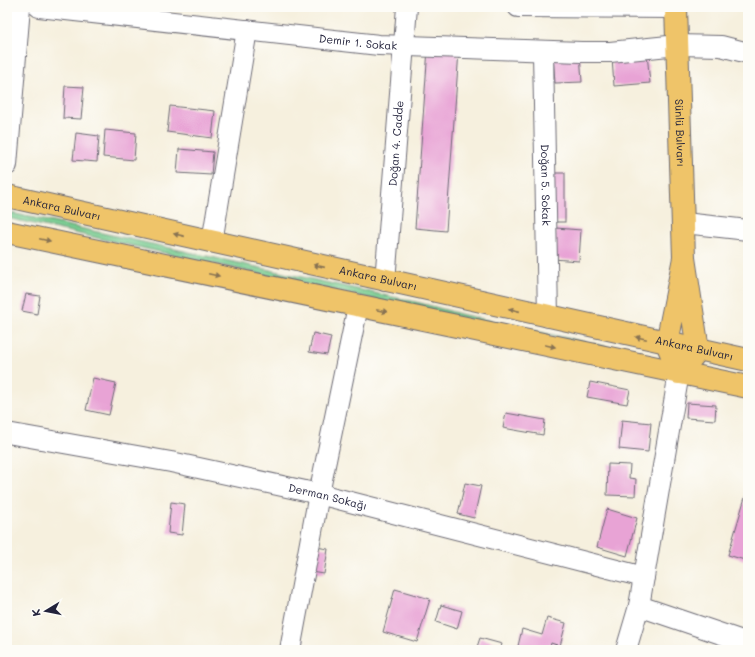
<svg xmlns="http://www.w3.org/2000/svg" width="755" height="657" viewBox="0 0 755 657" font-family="Mali,sans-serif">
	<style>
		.green { fill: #76ca8e; stroke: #4c7664 }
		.building { fill: #e8a3d5 }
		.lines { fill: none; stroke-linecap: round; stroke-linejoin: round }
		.minor-casing { stroke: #6c6a74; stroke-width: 22 }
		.major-casing { stroke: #6c6a74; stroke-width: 24 }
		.minor { stroke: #fff; stroke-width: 20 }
		.major { stroke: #efc469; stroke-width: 22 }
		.oneway { fill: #887352 }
		.labels { text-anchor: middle; stroke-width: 4; stroke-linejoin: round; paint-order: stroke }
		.street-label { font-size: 11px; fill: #22223b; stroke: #fdfcf7 }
	</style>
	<rect width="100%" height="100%" fill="#fdfcf7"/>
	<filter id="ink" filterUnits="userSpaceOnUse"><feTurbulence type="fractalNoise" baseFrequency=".025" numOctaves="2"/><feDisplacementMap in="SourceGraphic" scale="8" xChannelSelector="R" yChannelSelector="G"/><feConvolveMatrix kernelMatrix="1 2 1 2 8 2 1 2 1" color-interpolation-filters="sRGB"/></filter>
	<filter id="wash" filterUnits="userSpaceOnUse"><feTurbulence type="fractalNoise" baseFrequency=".012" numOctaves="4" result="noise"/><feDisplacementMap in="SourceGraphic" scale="16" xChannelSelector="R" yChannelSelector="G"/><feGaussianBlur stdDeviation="0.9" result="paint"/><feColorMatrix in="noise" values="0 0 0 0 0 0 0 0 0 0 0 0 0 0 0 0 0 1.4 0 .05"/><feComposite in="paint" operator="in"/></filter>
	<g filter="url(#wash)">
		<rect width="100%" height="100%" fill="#f6f0de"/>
		<polygon class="green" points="7,212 420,303 464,315 639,354 417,309 7,218"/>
		<g id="blocks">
			<g class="building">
				<polygon points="428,49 459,51 446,231 415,228"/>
				<polygon points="580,54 582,82 555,83 553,55"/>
				<polygon points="647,54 650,83 614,86 612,58"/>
				<polygon points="65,86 84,87 81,119 63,118"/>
				<polygon points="170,106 215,111 212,138 167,132"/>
				<polygon points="105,130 136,133 134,160 103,157"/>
				<polygon points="76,133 99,136 97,162 73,160"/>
				<polygon points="179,149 213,152 211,175 177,173"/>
				<rect x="551" y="173" width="14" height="49"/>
				<polygon points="556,228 581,230 579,261 553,259"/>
				<polygon points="26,294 40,296 37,314 22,311"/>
				<polygon points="313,333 331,337 327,355 309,352"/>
				<polygon points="93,378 116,383 109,415 86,410"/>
				<polygon points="590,382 630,390 627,404 587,397"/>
				<polygon points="687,403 716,405 715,420 686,418"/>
				<polygon points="506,413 545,420 543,435 503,428"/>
				<polygon points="622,420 651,423 648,452 619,449"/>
				<polygon points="608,464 630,465 629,478 636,479 635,496 607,495"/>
				<polygon points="465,483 481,486 474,518 458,514"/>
				<polygon points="746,494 748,494 748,561 728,555"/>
				<polygon points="171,502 185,504 182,535 168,533"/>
				<polygon points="607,509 637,518 627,556 597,547"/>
				<polygon points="316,547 328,549 324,574 312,572"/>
				<polygon points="395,589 430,599 417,642 383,632"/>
				<polygon points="441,605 462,611 457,629 436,622"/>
				<polygon points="547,618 566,623 560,646 551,643 549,650 533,650 518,646 522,629 542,635"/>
				<polygon points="480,638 502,644 500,650 476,650"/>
			</g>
		</g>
	</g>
	<g filter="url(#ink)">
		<use href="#blocks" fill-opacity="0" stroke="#6c6a74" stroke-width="1"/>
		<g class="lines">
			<g class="minor-casing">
				<g id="minor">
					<path id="s1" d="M39 7 379 45 582 52H610L678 45 721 46 748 53"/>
					<polyline points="518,7 676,8"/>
					<path id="s2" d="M543 52 548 317"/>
					<polyline points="7,165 20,7"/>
					<polyline points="684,223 748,230"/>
					<polyline points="212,242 247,30"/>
					<path id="s3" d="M385 281 407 7"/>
					<path id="s4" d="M7 433 171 462 319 494 644 577"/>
					<polyline points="639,606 748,643"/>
					<polyline points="290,650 319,494 358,306"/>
					<polyline points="626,650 639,606 679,373"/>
				</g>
			</g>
			<g class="major-casing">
				<g id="major">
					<path id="s5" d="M676 7 684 258"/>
					<path id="s6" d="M7 196 748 360"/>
					<polyline points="7,232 748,387"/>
					<polygon points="684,258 698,350 679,373 667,343"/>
				</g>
			</g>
			<use href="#minor" class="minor"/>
			<use href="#major" class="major"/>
		</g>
		<defs><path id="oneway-solid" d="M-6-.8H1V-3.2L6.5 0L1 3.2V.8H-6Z"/></defs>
		<g class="oneway">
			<use href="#oneway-solid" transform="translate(179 235) rotate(-167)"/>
			<use href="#oneway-solid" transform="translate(45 240) rotate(12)"/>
			<use href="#oneway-solid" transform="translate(319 266) rotate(-167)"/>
			<use href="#oneway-solid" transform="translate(214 275) rotate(12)"/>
			<use href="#oneway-solid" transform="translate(514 310) rotate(-167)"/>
			<use href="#oneway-solid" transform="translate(382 311) rotate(12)"/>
			<use href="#oneway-solid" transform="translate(641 338) rotate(-168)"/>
			<use href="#oneway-solid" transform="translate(550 346) rotate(12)"/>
		</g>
	</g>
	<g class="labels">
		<g class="street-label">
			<text dy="4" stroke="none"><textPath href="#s1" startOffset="321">Demir 1. Sokak</textPath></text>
			<text dy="4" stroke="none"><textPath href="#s5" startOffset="126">Sünlü Bulvarı</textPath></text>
			<text dy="4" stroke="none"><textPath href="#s3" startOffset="138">Doğan 4. Cadde</textPath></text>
			<text dy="4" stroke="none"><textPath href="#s2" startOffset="133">Doğan 5. Sokak</textPath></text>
			<text dy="4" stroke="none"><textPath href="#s6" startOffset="56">Ankara Bulvarı</textPath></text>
			<text dy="4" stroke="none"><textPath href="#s6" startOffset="380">Ankara Bulvarı</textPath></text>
			<text dy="4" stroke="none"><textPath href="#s6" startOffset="704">Ankara Bulvarı</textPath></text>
			<text dy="4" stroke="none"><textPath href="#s4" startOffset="327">Derman Sokağı</textPath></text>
		</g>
	</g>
	<rect width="755" height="657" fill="none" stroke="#fdfcf7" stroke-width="24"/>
	<g transform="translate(46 611) rotate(260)" stroke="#fdfcf7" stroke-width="3" paint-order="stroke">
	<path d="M0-3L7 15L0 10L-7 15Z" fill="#22223b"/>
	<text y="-6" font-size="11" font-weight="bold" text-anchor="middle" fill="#22223b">K</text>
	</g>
</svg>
